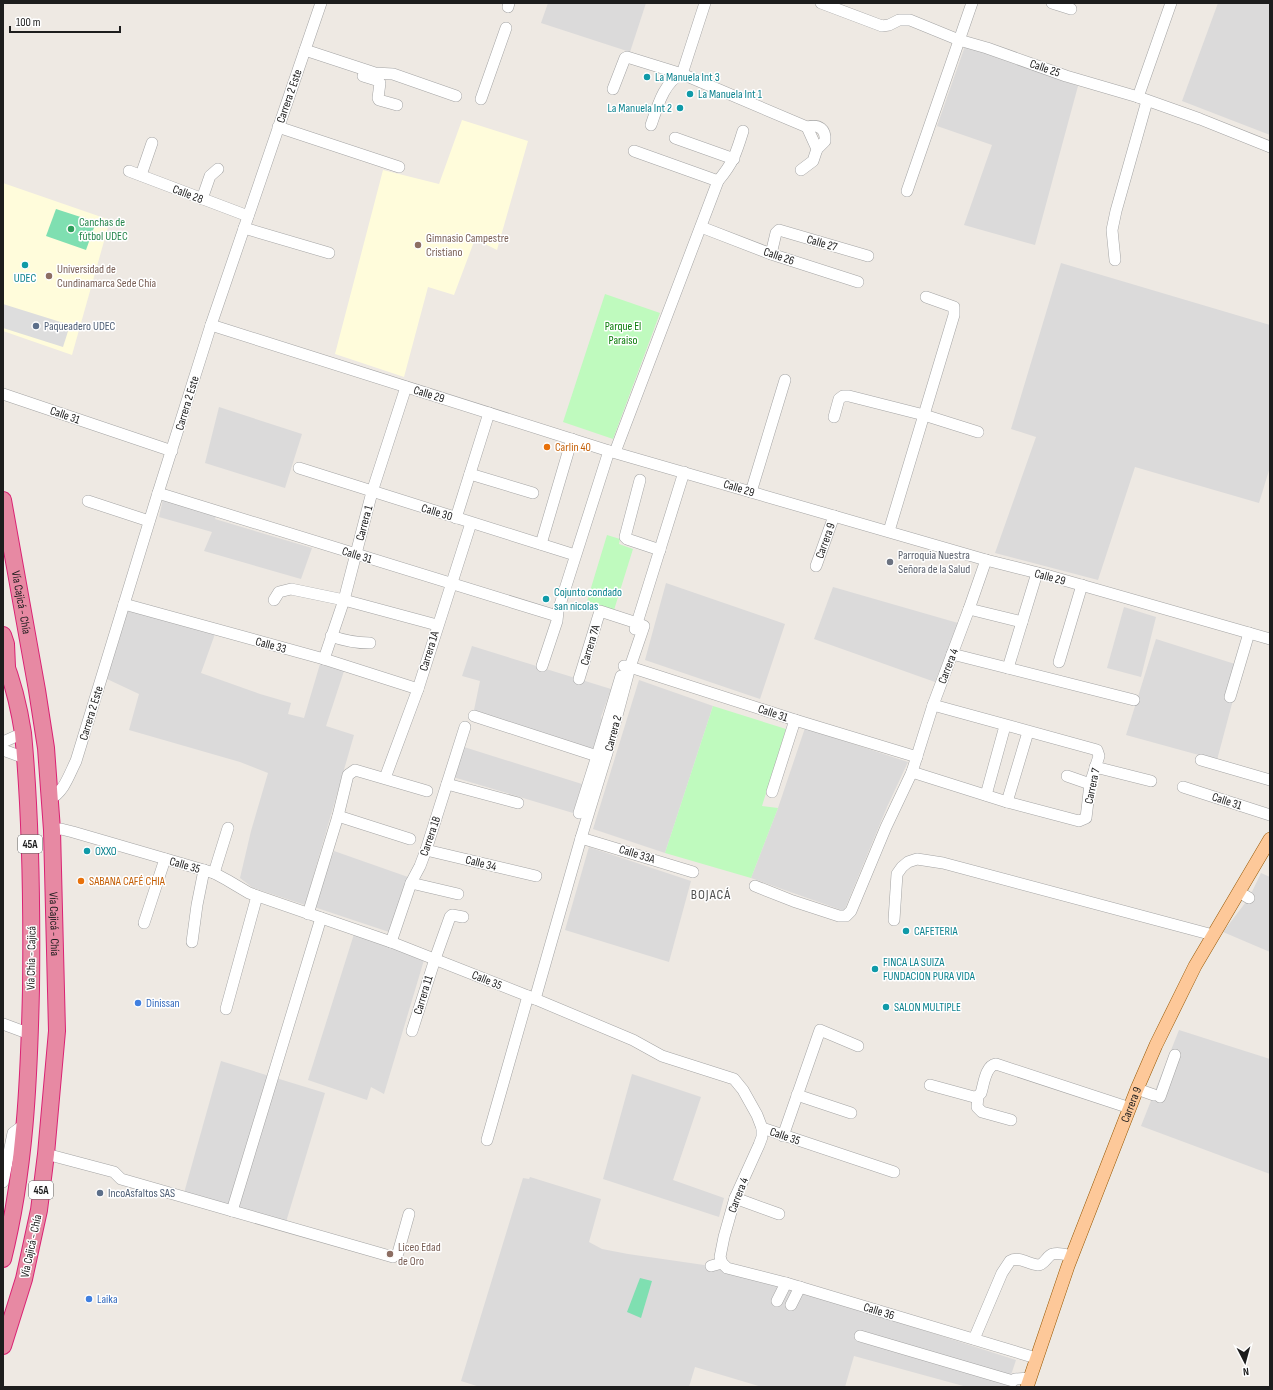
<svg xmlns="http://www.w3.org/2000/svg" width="1273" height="1390" viewBox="0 0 1273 1390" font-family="'Sofia Sans Condensed',sans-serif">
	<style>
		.residential { fill: #dbdada }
		.education { fill: #fffcdb }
		.park { fill: #bffabe }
		.pitch { fill: #7fdfb1 }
		.parking { fill: #ddd }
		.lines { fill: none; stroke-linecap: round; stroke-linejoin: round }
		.minor-casing { stroke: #a4a4a4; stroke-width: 12 }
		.major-casing { stroke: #965600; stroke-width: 14 }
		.highway-casing { stroke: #da2273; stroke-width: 18 }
		.minor { stroke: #fff; stroke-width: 11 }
		.major { stroke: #fdc899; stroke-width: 13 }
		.highway { stroke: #e789a3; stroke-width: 16 }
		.culture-dot { fill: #0f9aa8; stroke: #fff; stroke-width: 1.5 }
		.leisure-dot { fill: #2e9e5b; stroke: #fff; stroke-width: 1.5 }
		.education-dot { fill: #8d6e63; stroke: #fff; stroke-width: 1.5 }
		.service-dot { fill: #5c6f8a; stroke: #fff; stroke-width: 1.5 }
		.food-dot { fill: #e8710a; stroke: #fff; stroke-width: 1.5 }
		.worship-dot { fill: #6b7280; stroke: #fff; stroke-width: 1.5 }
		.shop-dot { fill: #3f7fe0; stroke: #fff; stroke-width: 1.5 }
		.labels { text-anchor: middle; stroke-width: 3; stroke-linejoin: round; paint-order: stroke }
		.shield { fill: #fff; stroke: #616161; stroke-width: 1 }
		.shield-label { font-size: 11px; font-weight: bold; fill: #1d1d1d }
		.street-label { font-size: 12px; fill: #1d1d1d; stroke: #fff }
		.culture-label { font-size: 12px; fill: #0d838f; stroke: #fff; text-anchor: start }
		.leisure-label { font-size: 12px; fill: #27864d; stroke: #fff; text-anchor: start }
		.education-label { font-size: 12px; fill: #785e54; stroke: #fff; text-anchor: start }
		.service-label { font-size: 12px; fill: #4e5e75; stroke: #fff; text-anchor: start }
		.park-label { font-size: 12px; fill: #0b7c0a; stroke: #fff }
		.food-label { font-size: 12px; fill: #c56008; stroke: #fff; text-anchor: start }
		.worship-label { font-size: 12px; fill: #5b616d; stroke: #fff; text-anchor: start }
		.shop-label { font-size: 12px; fill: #366cbe; stroke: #fff; text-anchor: start }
		.quarter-label { font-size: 14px; letter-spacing: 1px; fill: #505050; stroke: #fff }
	</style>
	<rect width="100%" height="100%" fill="#eee9e3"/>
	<g class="residential">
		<polygon points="548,3 646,3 630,52 541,23"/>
		<polygon points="1218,3 1270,3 1270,135 1182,101"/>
		<polygon points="965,46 1078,86 1035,245 964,225 992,145 937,126"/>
		<polygon points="1061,263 1270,325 1270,467 1259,503 1135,467 1098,580 995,553 1036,437 1011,429"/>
		<polygon points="219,407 302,434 285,488 205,463"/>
		<polygon points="163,499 217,515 215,519 312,548 301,579 204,551 212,532 159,517"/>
		<polygon points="666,583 785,624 760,699 645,660"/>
		<polygon points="833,587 958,623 935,682 814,639"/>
		<polygon points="1124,607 1156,617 1141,677 1107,668"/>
		<polygon points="127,609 215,634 201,673 260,694 291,703 288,714 304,718 320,664 344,671 326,726 354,735 305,905 253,888 240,878 251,831 268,773 240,762 129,730 139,694 107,679"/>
		<polygon points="1156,639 1235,664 1233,700 1217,760 1126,735"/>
		<polygon points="472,646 611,689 601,717 603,722 594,750 474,710 480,681 462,676"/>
		<polygon points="639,680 713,706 665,853 593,829"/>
		<polygon points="805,728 908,762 887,807 844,911 751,878 778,808"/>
		<polygon points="464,747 582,784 573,813 453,777"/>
		<polygon points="589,847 691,881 669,962 565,930"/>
		<polygon points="334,851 408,877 389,932 314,907"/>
		<polygon points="1261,873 1270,877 1270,952 1223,932 1249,898"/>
		<polygon points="354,934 424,960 384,1094 371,1087 367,1100 308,1080"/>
		<polygon points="1179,1030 1270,1059 1270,1174 1141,1126"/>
		<polygon points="221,1061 325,1093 286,1222 184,1193"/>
		<polygon points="632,1074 701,1097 673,1180 724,1198 719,1217 603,1179"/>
		<polygon points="530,1177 601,1199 589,1242 602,1249 628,1254 711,1266 867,1312 1016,1360 1007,1387 967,1387 854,1356 845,1387 762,1387 695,1367 689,1387 480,1387 461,1381 523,1178 529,1179"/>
	</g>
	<g class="education">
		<polygon points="462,120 528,141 497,250 475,239 454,295 428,287 404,377 335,354 383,170 439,184"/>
		<polygon points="3,183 110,220 72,355 3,331"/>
	</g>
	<g class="park">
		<polygon points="605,294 660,313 613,439 563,422"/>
		<polygon points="607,535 620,539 619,544 633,549 614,610 587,601"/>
		<polygon points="713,706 786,729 762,806 778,808 751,878 665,853"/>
	</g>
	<g class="pitch">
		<polygon points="56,209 96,222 86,250 46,236"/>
		<polygon points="640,1278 652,1281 641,1318 627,1312"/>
	</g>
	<polygon class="parking" points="3,304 70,325 63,347 3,328"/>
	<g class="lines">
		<g class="minor-casing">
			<g id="minor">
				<polyline points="821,3 882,26 889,25 899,20 910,20 959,40 987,48 1066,76 1138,97 1200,119 1270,147"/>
				<polyline points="1052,3 1071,9"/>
				<polyline points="508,7 509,3"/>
				<polyline points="305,50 375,73 393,74 456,96"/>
				<polyline points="363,76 376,80 380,83 378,98 379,100 397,105"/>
				<polyline points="613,89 625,58 627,57 682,74 807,127 817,149 813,161 801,170"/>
				<polyline points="1138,97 1171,3"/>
				<polyline points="481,99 506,28"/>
				<path d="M651 125C657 108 664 81 682 74L705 3"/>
				<polyline points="278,127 399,167"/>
				<path d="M807 127C819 124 826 129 825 141L817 149"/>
				<polyline points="675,138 734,159"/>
				<polyline points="634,151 718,181"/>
				<polyline points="129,171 248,216"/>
				<polyline points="141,175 152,143"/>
				<polyline points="907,191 972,3"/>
				<polyline points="202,199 210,176 218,169"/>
				<polyline points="701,227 771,254 858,282"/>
				<polyline points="244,228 329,253"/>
				<polyline points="771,254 776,233 779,230 868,256"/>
				<polyline points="1115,260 1112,230 1116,211 1147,101"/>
				<polyline points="211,325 609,451 986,560 1046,575 1270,639"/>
				<polyline points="3,394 172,451"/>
				<polyline points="834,417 839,399 843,396 849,396 924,415 978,432"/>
				<path d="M615 452 718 181C733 163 736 154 743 131"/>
				<polyline points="299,468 575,555"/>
				<polyline points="470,474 533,493"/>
				<polyline points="640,480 625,537 627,539 660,550"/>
				<polyline points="751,492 785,380"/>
				<polyline points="158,493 557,616"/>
				<polyline points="88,501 149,521"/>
				<polyline points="456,518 489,413"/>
				<polyline points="889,531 954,315 954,307 926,297"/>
				<polyline points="541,544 572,439"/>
				<path id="s1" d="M816 566 834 516"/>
				<polyline points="274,600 279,592 291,589 344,600 437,625"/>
				<polyline points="124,604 324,659 418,689"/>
				<polyline points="969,609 1022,622"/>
				<path d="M331 636C345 641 356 643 370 643"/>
				<polyline points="952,654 1134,700"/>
				<polyline points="324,659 344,600 372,492 406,387"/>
				<polyline points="1059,662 1082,585"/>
				<polyline points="542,666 557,621 558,611 609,451"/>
				<polyline points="624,666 630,667 795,720 917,757"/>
				<polyline points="1008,668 1037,573"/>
				<polyline points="579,679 600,611 637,623 635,629"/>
				<polyline points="1230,697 1249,633"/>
				<polyline points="474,716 597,756"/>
				<polyline points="3,742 23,733"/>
				<polyline points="3,750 25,758"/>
				<polyline points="1201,760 1270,780"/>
				<polyline points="1095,767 1151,781"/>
				<polyline points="912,772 1007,802 1079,821 1086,818 1090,784 1099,756 1097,750 933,705"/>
				<polyline points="1067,776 1090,784"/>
				<polyline points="385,778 418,689 471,523"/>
				<polyline points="447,784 518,803"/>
				<polyline points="1183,787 1270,815"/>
				<polyline points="772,792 795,720"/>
				<polyline points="986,795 1005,726"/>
				<path d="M50 799C64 792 69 775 76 761L158 493 211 325 321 3"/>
				<polyline points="1007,802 1028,732"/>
				<polyline points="579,813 597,756 621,676"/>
				<polyline points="338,816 410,839"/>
				<polyline points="52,830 61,829 73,832 214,873 227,880 249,893 391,942 528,996 633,1040 662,1056 734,1079 743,1090 757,1115 762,1128 762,1137 759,1145 735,1198 724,1237 720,1257 722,1263 727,1268 786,1283 1036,1358"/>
				<polyline points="581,838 693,872"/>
				<polyline points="426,850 536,876"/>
				<polyline points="214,873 228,828"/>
				<polyline points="411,883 458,894"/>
				<polyline points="755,886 793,901 839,916 846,916 851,911 886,827 912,772 933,705 969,609 986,560"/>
				<polyline points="1239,892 1249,898"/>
				<polyline points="308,914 338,816 348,775 355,770 427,791"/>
				<polyline points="894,920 897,874 902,867 908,862 917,859 943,863 1213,935"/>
				<polyline points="144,923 165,859"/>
				<polyline points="192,942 197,905 204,870"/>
				<polyline points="391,942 411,883 420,866 426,850 465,727"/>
				<polyline points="535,999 581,838 607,753 630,667 644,626 637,623 684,472"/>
				<polyline points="226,1009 257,896"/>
				<polyline points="3,1024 30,1034"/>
				<polyline points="412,1031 435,959 450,917 452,915 463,917"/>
				<polyline points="930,1085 974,1097 978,1096"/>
				<polyline points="1137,1089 1154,1095"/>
				<polyline points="797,1095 851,1113"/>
				<polyline points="1160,1097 1175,1055"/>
				<path d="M1011 1120 982 1112 977 1107 978 1096 981 1093C984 1084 985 1066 996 1064L1130 1108"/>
				<polyline points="762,1128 894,1172"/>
				<polyline points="783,1136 820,1030 858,1046"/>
				<polyline points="487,1140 528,996"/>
				<polyline points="46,1154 114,1172 121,1179 393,1257 398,1253 409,1214"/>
				<polyline points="3,1182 13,1133 25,1124"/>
				<polyline points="735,1198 779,1214"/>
				<polyline points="232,1211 321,918"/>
				<polyline points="711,1266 722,1263"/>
				<polyline points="777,1301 786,1283"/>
				<polyline points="791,1305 800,1287"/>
				<polyline points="860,1336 1013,1381 1015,1379 1030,1378"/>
				<path d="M974 1339 1002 1273 1010 1261C1019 1256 1028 1264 1038 1265 1045 1265 1047 1255 1053 1254 1059 1252 1067 1255 1072 1256"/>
			</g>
		</g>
		<g class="major-casing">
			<g id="major">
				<path id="s2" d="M1027 1387 1068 1266 1137 1089 1156 1045 1195 966 1270 839"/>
			</g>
		</g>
		<g class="highway-casing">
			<g id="highway">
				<path id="s3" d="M3 500 37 690 46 748 52 830 57 1031 46 1154 39 1210 24 1279 3 1346"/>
				<polyline points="3,635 6,644 7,667"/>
				<path d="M3 657C13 682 19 707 23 733 31 818 32 904 31 989 29 1080 25 1171 3 1259"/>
			</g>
		</g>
		<use href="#minor" class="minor"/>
		<use href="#major" class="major"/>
		<use href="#highway" class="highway"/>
	</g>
	<g class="culture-dot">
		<circle cx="647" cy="77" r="4"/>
		<circle cx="690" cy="94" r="4"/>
		<circle cx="680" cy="108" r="4"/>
		<circle cx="25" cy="265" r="4"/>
		<circle cx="546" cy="599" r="4"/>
		<circle cx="87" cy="851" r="4"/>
		<circle cx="906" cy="931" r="4"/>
		<circle cx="875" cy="969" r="4"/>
		<circle cx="886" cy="1007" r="4"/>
	</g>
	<circle class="leisure-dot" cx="71" cy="229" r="4"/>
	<g class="education-dot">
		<circle cx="418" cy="245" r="4"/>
		<circle cx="49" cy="276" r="4"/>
		<circle cx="390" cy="1254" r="4"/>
	</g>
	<g class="service-dot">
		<circle cx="36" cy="326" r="4"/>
		<circle cx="100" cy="1193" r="4"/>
	</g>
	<g class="food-dot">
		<circle cx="547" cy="447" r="4"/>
		<circle cx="81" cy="881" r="4"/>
	</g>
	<circle class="worship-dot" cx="890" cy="562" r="4"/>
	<g class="shop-dot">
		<circle cx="138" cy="1003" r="4"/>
		<circle cx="89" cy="1299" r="4"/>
	</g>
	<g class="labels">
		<g class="shield">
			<rect x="18" y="835" width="24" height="18" rx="3"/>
			<rect x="29" y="1181" width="24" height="18" rx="3"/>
		</g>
		<g class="shield-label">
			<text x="30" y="848">45A</text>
			<text x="41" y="1194">45A</text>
		</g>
		<g class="street-label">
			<text transform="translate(1045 68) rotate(19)" y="4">Calle 25</text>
			<text transform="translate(289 96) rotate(-71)" y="4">Carrera 2 Este</text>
			<text transform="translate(188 194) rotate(21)" y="4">Calle 28</text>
			<text transform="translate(822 243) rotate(16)" y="4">Calle 27</text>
			<text transform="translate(779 256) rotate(19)" y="4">Calle 26</text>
			<text transform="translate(429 394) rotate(17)" y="4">Calle 29</text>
			<text transform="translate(187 403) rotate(-73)" y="4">Carrera 2 Este</text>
			<text transform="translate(65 415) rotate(19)" y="4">Calle 31</text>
			<text transform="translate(739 488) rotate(17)" y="4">Calle 29</text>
			<text transform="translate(437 512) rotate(17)" y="4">Calle 30</text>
			<text transform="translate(364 523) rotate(-75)" y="4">Carrera 1</text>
			<text dy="4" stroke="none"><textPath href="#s1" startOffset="27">Carrera 9</textPath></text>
			<text transform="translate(357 555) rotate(17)" y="4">Calle 31</text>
			<text transform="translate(1050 577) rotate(15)" y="4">Calle 29</text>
			<text dy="4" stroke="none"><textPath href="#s3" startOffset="104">Vía Cajicá - Chía</textPath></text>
			<text transform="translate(271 645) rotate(15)" y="4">Calle 33</text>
			<text transform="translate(590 645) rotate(-73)" y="4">Carrera 7A</text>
			<text transform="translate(429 651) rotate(-73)" y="4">Carrera 1A</text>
			<text transform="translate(948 666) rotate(-69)" y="4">Carrera 4</text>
			<text transform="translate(91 713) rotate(-73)" y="4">Carrera 2 Este</text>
			<text transform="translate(773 713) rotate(18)" y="4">Calle 31</text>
			<text transform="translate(613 733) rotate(-75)" y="4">Carrera 2</text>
			<text transform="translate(1092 786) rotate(-78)" y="4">Carrera 7</text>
			<text transform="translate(1227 801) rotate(18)" y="4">Calle 31</text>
			<text transform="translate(430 836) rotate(-71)" y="4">Carrera 1B</text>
			<text transform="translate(637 854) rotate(17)" y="4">Calle 33A</text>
			<text transform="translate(481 863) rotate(14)" y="4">Calle 34</text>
			<text transform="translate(185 865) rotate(16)" y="4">Calle 35</text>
			<text dy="4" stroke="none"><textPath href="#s3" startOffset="428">Vía Cajicá - Chía</textPath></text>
			<text transform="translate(31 958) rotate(-89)" y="4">Vía Chía - Cajicá</text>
			<text transform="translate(487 980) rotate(22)" y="4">Calle 35</text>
			<text transform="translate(423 995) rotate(-73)" y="4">Carrera 11</text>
			<text dy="4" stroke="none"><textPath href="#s2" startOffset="301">Carrera 9</textPath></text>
			<text transform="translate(785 1136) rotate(19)" y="4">Calle 35</text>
			<text transform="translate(738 1195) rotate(-69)" y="4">Carrera 4</text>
			<text transform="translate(31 1246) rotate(-78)" y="4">Vía Cajicá - Chía</text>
			<text transform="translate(879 1311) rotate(17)" y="4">Calle 36</text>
		</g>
		<g class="culture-label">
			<text x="655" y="81">La Manuela Int 3</text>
			<text x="698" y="98">La Manuela Int 1</text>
			<text x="672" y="112" text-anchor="end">La Manuela Int 2</text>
			<text x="25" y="282" text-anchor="middle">UDEC</text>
			<text x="554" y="596">Cojunto condado<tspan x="554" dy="14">san nicolas</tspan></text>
			<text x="95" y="855">OXXO</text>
			<text x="914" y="935">CAFETERIA</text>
			<text x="883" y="966">FINCA LA SUIZA<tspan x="883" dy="14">FUNDACION PURA VIDA</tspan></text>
			<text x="894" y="1011">SALON MULTIPLE</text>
		</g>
		<g class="leisure-label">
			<text x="79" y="226">Canchas de<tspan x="79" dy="14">fútbol UDEC</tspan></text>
		</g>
		<g class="education-label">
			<text x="426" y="242">Gimnasio Campestre<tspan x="426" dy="14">Cristiano</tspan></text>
			<text x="57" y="273">Universidad de<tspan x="57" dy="14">Cundinamarca Sede Chía</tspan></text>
			<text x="398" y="1251">Liceo Edad<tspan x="398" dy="14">de Oro</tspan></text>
		</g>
		<g class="service-label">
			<text x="44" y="330">Paqueadero UDEC</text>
			<text x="108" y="1197">IncoAsfaltos SAS</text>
		</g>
		<g class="park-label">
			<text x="623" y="330">Parque El<tspan x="623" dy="14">Paraiso</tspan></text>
		</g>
		<g class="food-label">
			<text x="555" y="451">Carlin 40</text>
			<text x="89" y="885">SABANA CAFÉ CHIA</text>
		</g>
		<g class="worship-label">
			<text x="898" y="559">Parroquia Nuestra<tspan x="898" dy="14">Señora de la Salud</tspan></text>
		</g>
		<g class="shop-label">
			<text x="146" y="1007">Dinissan</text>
			<text x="97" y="1303">Laika</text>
		</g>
		<g class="quarter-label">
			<text x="711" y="899">BOJACÁ</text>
		</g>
	</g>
	<rect width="1273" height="1390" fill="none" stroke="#1d1d1d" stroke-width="8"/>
	<g transform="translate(1245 1362) rotate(174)" stroke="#ffffff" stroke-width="3" paint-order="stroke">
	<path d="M0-3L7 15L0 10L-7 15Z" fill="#1d1d1d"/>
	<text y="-6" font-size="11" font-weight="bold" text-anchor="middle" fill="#1d1d1d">N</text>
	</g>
	<path d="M10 26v6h110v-6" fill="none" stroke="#1d1d1d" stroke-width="2"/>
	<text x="16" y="26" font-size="12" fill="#1d1d1d" stroke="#ffffff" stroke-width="3" paint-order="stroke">100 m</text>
</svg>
